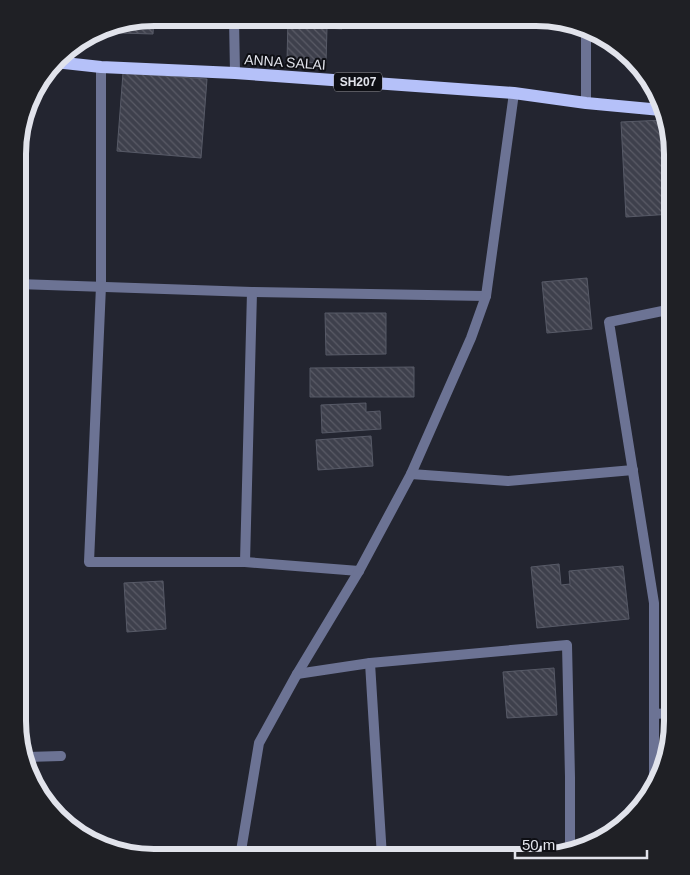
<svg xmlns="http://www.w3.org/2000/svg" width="690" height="875" viewBox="0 0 690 875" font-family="Arial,sans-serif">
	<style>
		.building { fill: url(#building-back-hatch); stroke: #575a67 }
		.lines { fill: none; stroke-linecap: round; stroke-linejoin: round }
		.minor { stroke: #6c7394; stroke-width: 10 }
		.primary { stroke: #b5c1f9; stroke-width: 12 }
		.labels { text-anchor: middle; stroke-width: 4; stroke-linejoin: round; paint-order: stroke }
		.shield { fill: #0e0f14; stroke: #a2a3aa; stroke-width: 1 }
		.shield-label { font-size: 12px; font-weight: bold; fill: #e1e3eb }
		.street-label { font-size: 14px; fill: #e1e3eb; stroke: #0e0f14 }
		.rim { fill: none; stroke: #e1e3eb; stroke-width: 6 }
	</style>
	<defs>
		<pattern id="building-back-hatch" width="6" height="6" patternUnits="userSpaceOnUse" patternTransform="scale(1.25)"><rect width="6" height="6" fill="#3e404c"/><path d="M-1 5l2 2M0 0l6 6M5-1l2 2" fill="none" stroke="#5a5b66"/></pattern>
	</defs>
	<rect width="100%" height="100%" fill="#232530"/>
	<g class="building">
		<polygon points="154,18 153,34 119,33 119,23"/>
		<polygon points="288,18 342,18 342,29 327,28 326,63 287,62"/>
		<polygon points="428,18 497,19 496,23 428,20"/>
		<polygon points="123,73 207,79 201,158 117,151"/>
		<polygon points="664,120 668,135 672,214 626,217 621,122"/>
		<polygon points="587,278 592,329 547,333 542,282"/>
		<polygon points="325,313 386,313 386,354 326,355"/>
		<polygon points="414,367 414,397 310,397 310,368"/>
		<polygon points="366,403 366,412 380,411 381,429 322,433 321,405"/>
		<polygon points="371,436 373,466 318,470 316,440"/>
		<polygon points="559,564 561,585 570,584 569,571 623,566 629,619 537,628 531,567"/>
		<polygon points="163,581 166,629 127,632 124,583"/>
		<polygon points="554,668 557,715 507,718 503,672"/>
	</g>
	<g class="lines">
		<g class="minor">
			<polyline points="234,18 235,73"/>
			<polyline points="101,67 101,286 89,562 245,562 359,571"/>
			<polyline points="586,103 586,31"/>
			<polyline points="18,284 252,292 486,296"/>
			<polyline points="411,474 508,481 633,470"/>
			<polyline points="245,562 252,292"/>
			<polyline points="370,663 382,857"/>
			<polyline points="297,674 370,663 567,645 570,777 570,850"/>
			<polyline points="654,714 672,713"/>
			<polyline points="27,757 61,756"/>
			<polyline points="654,783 654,603 609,322 672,309"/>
			<polyline points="240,857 259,743 297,674 359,571 411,474 471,338 486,296 514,93"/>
		</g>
		<polyline class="primary" points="55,62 101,67 235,73 514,93 586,103 661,110"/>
	</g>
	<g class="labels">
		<rect class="shield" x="334" y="72.5" width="48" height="19" rx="4"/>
		<g class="shield-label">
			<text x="358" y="86">SH207</text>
		</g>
		<g class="street-label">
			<text transform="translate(285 62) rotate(4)" y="5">ANNA SALAI</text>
		</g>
	</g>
	<path d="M0 0H690V875H0ZM154 26H536A128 128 0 0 1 664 154V721A128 128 0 0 1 536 849H154A128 128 0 0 1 26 721V154A128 128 0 0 1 154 26Z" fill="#1f2025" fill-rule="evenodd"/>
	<path class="rim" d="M154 26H536A128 128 0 0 1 664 154V721A128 128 0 0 1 536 849H154A128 128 0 0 1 26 721V154A128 128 0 0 1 154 26Z"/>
	<path d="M515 850v8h132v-8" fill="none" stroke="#e1e3eb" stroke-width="2.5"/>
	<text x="522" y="850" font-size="15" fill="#e1e3eb" stroke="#0e0f14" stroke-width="4" paint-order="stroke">50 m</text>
</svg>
